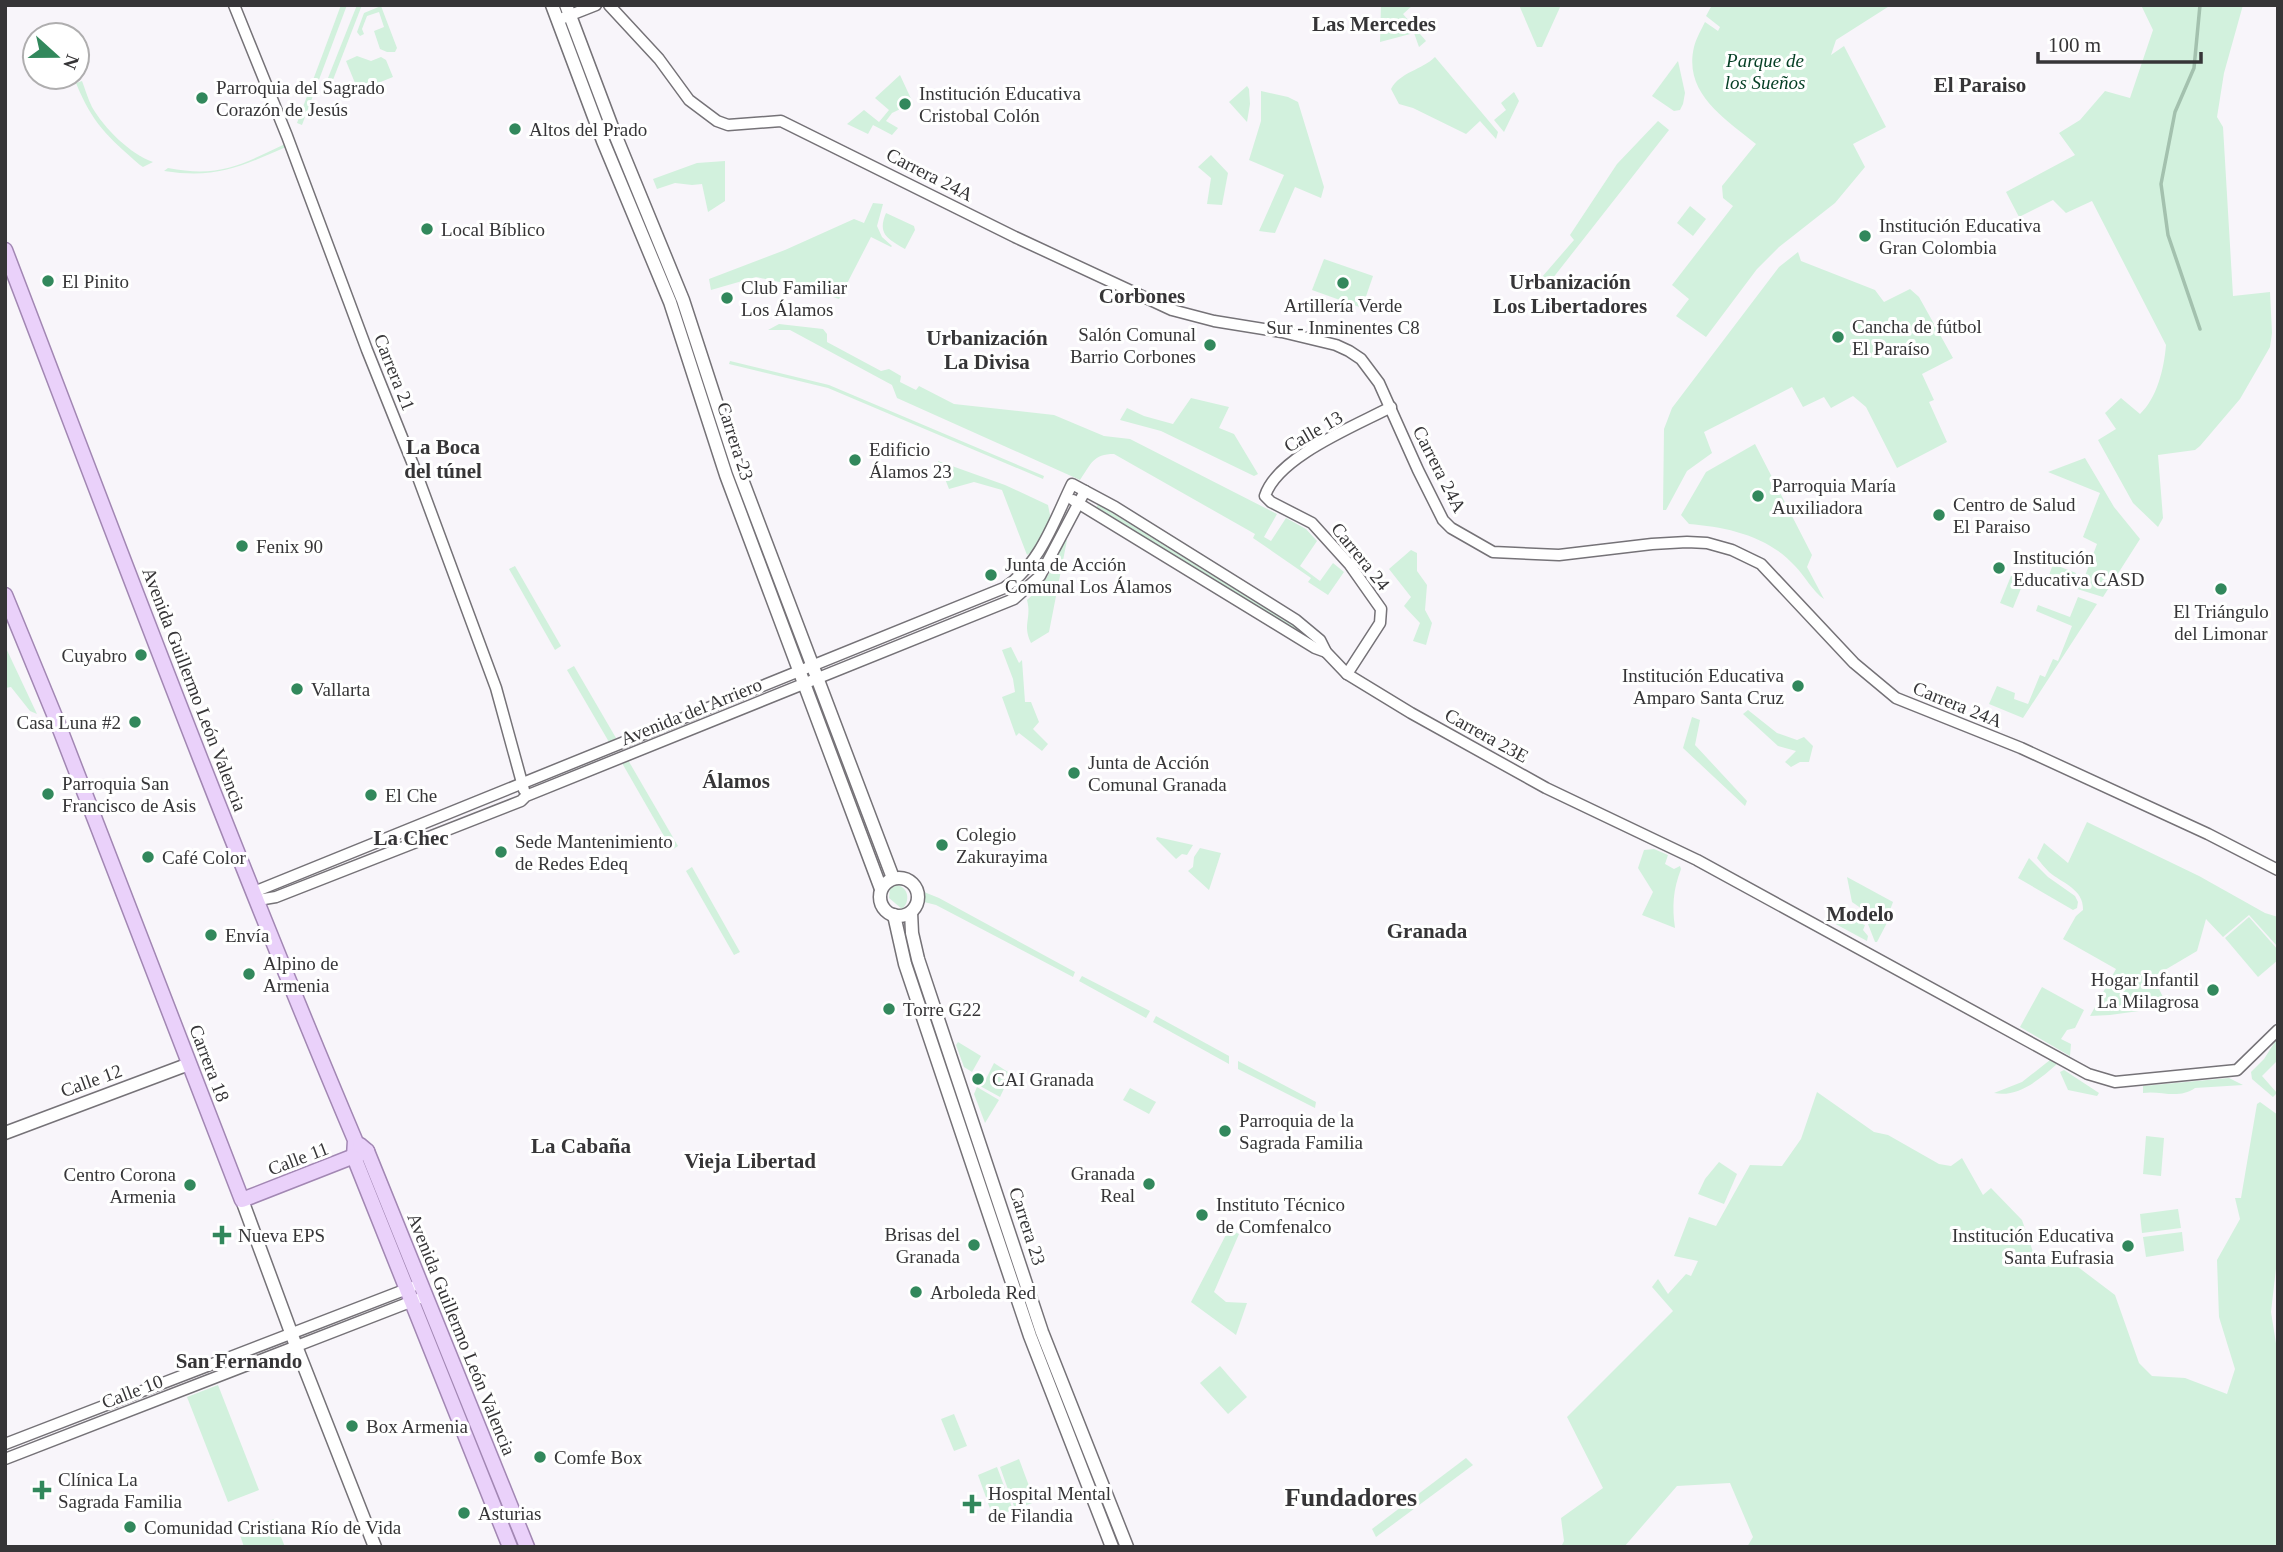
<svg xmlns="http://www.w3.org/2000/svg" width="2283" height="1552" viewBox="0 0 2283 1552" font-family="'Times New Roman',serif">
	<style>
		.green { fill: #d2f1dd }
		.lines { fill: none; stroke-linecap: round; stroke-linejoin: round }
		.stream { stroke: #a3c1ae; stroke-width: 3.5 }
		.tertiary-casing { stroke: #757277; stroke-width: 13 }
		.secondary-casing { stroke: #757277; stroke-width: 15 }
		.primary-casing { stroke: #a287b3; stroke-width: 17 }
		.tertiary { stroke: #fff; stroke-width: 10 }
		.secondary { stroke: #fff; stroke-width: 12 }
		.primary { stroke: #ead1fa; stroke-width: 14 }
		.poi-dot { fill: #32885c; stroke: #fff; stroke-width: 2.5 }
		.labels { text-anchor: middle; stroke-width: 6; stroke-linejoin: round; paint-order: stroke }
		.park-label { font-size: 19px; font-style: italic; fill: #043e24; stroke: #fff }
		.poi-label { font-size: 19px; fill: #363537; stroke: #fff; text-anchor: start }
		.street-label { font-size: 19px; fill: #363537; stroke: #fff }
		.neighbourhood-label { font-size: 21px; font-weight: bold; fill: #363537; stroke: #fff }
		.district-label { font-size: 26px; font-weight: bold; fill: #363537; stroke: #fff }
	</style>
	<rect width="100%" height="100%" fill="#f8f5fa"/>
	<g class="green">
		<polygon points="341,5 347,5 302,125 297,123"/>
		<polygon points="357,5 362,5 331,85 326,83"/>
		<polygon points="1381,5 1413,5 1403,14 1426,41 1419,47 1414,33 1380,42"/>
		<polygon points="1519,5 1561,5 1542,47 1537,47"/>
		<path d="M1712 5H1891L1836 40 1831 55 1844 46 1886 127 1853 144 1865 167 1835 203 1779 247 1757 269 1706 337 1676 316 1689 299 1672 285 1733 206 1723 198 1722 186 1756 144C1726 119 1683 94 1694 47 1696 39 1701 30 1705 22L1718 31 1720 27 1706 16Z"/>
		<path d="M2141 5H2243L2224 73 2217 117 2223 127 2233 296 2270 292 2272 333 2270 347 2240 399 2200 446 2195 450 2158 455 2163 518 2158 527 2133 503 2098 440 2116 429 2105 413 2121 398 2140 414C2157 398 2164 369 2166 345L2092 201 2066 213 2053 200 2019 217 2006 192 2075 155 2059 133 2080 120 2105 91 2130 98 2153 30Z"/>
		<polygon points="381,6 397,48 395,52 387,52 380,49 374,31 384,27 379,12 367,16 362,29 364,34 360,36 357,32 364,13"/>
		<polygon points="357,56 371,61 381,57 386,60 393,77 353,93 350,86 355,83 346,61"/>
		<path d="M1435 57 1498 132 1496 139 1480 121 1466 134 1413 108 1399 104 1391 89C1400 72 1422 70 1435 57Z"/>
		<polygon points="1678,61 1685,93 1683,104 1680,110 1674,111 1652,96"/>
		<polygon points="900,75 913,103 892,113 886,121 898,128 892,135 873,125 868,134 847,124 864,110 879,122 889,110 875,98"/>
		<path d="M82 81C85 89 88 99 92 107 104 128 130 154 153 162L143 167 140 165C108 137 92 123 76 83Z"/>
		<polygon points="1247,86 1249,89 1250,104 1247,122 1229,102"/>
		<polygon points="1261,91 1288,97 1298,102 1324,187 1321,198 1295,187 1275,233 1259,231 1284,175 1249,160 1261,121"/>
		<polygon points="1514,92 1519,101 1504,132 1494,120 1506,110 1501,103"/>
		<polygon points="1658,121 1669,130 1549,283 1543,284 1542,277 1574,240 1570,235 1617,164"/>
		<path d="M285 144 286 147C240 167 216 179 164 171L168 168C219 178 241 165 285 144Z"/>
		<polygon points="1211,155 1228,173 1222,205 1207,204 1211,178 1198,167"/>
		<polygon points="725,161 725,201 708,212 702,184 692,185 675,183 657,189 653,179 697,163"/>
		<polygon points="873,203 883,204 877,226 882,237 892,246 891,247 871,237 839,299 807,288 756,277 711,290 709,279 785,250 854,219 864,223"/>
		<polygon points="1690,206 1706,219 1693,236 1677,223"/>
		<path d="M886 213 914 226 915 230 905 249C888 239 877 234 886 213Z"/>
		<polygon points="1798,252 1801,261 1875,290 1884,302 1910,289 1919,297 1953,358 1922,374 1934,400 1929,402 1947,442 1897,468 1866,407 1853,396 1831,408 1824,397 1803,407 1792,387 1704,432 1712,453 1687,471 1666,510 1663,510 1664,429 1672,408 1779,267"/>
		<polygon points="1324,259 1373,276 1362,308 1312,290"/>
		<path d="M779 324 823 329 827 334V342L881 371 889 369 901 376 900 382 916 390 919 386 954 404 1054 415 1104 436 1130 439 1277 514 1264 537 1271 541 1286 518 1306 529 1317 541 1300 566 1320 581 1333 563 1344 572 1328 595 1308 582 1311 578 1253 538 1255 534 1114 454C1093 454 1091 464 1080 480L897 398 892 385 790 330H768Z"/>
		<polygon points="730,361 829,385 1044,476 1043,479 828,388 729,364"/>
		<polygon points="1191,398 1229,407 1219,428 1234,434 1258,474 1254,476 1161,431 1120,420 1127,408 1144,416 1173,424"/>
		<path d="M1755 444 1812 555 1807 567 1824 599C1813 592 1805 576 1795 566 1768 536 1727 527 1689 524L1681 515 1706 472Z"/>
		<polygon points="2085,458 2114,507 2140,539 2103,597 2074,588 2079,574 2085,576 2097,544 2083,537 2100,493 2048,472"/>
		<polygon points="938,461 1005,485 1048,505 1051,520 1031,552 1027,555 1002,490 974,482 949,489"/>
		<polygon points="1098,504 1305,633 1303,637 1096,508"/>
		<path d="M1065 539 1067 540 1049 632 1031 643C1022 624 1032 619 1027 600 1046 584 1056 563 1065 539Z"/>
		<polygon points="1411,550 1417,553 1417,571 1427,585 1425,610 1432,623 1426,645 1413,641 1420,623 1404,606 1411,597 1389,569"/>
		<polygon points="2053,564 2076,573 2070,587 2048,578"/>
		<polygon points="515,566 561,646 555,650 509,569"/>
		<polygon points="2013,571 2026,576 2013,608 2000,603"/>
		<polygon points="2078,597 2097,604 2023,718 1989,704 1997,686 2015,693 2014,699 2028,704 2040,675 2045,677 2053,659 2058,661 2072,626 2036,611 2038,605 2070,617"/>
		<polygon points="5,646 37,714 30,711 11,687 5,688"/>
		<polygon points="1011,647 1019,663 1022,660 1025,702 1031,702 1039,722 1033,729 1048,744 1042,751 1019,733 1016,736 1002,697 1015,692 1013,679 1002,650"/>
		<polygon points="574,666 616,738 609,742 567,670"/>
		<polygon points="1748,710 1777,733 1797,740 1804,737 1813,746 1809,762 1800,762 1791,767 1785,762 1796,751 1778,746 1743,714"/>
		<polygon points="1692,717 1700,720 1695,745 1747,801 1745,806 1683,748"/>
		<polygon points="628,760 678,846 672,850 622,763"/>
		<path d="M2087 822 2199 876 2265 913 2278 917V947L2249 915 2223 937 2206 919 2197 951 2153 977 2168 1007 2110 1015 2090 1016 2116 969 2063 939 2076 916 2083 910C2084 889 2062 883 2049 872 2045 868 2041 863 2037 858L2044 843 2068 863Z"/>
		<polygon points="1157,837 1193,845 1187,855 1182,854 1176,859 1156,839"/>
		<polygon points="1200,848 1221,853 1209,890 1188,871 1193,867 1194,857"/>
		<path d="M1654 849 1668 855 1665 864 1674 869 1680 866 1681 869C1673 890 1672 906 1675 928L1642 915 1653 892 1638 868 1644 850Z"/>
		<polygon points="2029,858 2048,877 2075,896 2078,902 2077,908 2073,910 2018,878"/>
		<polygon points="692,867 740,952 734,955 686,871"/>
		<polygon points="1847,877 1893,902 1890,910 1868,913 1852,902"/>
		<path d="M897 885C908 887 911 901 902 909L889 898 890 888Z"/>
		<polygon points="924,892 939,898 1075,972 1073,977 936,905 924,902"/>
		<polygon points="1887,913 1891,915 1877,942 1875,942 1868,924"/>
		<polygon points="1850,916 1852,920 1865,925 1863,930 1868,936 1867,941 1830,921 1832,919 1838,921"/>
		<polygon points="2249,917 2278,950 2278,960 2258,977 2225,938"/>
		<polygon points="1082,976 1150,1011 1146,1018 1079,981"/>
		<polygon points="2042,987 2084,1010 2075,1028 2067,1030 2061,1039 2071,1044 2070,1056 2020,1027"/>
		<polygon points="1156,1016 1229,1056 1229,1064 1153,1022"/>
		<polygon points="2278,1037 2278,1060 2262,1076 2277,1093 2273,1097 2252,1079 2251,1072 2264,1059"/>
		<polygon points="958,1042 981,1056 972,1072 964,1067 956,1045"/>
		<path d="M2050 1060 2057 1064C2040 1079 2018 1098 1994 1093L2022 1082Z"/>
		<polygon points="1238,1061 1316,1102 1315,1108 1238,1069"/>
		<polygon points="994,1063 1011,1074 1000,1097 971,1081 975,1073 986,1079"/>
		<polygon points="2064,1070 2099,1093 2097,1096 2068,1090 2060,1072"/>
		<path d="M2229 1078 2243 1085 2195 1088C2178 1100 2160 1090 2143 1093V1086Z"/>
		<polygon points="977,1087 999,1100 985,1123 974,1094"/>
		<polygon points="1130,1088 1156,1102 1149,1114 1123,1100"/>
		<polygon points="1817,1092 1874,1132 1888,1135 1939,1164 1951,1166 1962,1158 1983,1195 1991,1188 2022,1220 2033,1252 2051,1264 2067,1263 2078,1267 2115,1295 2139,1363 2152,1376 2185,1378 2227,1394 2235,1369 2219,1317 2217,1260 2240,1219 2235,1198 2241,1198 2257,1104 2260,1102 2278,1115 2278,1251 2271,1312 2278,1356 2278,1547 1747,1547 1753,1537 1730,1483 1677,1486 1624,1547 1561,1547 1564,1541 1561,1518 1603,1488 1567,1417 1673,1311 1652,1287 1658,1279 1668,1294 1686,1274 1691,1276 1698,1261 1674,1256 1689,1217 1716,1226 1750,1165 1782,1166 1801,1139"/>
		<polygon points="2146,1136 2164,1138 2161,1176 2143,1174"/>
		<polygon points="1719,1162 1737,1174 1724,1204 1698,1194 1705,1179"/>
		<polygon points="2178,1209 2181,1228 2142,1233 2140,1214"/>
		<polygon points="1229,1229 1239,1234 1214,1292 1226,1302 1247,1303 1236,1335 1191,1302"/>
		<polygon points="2182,1232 2184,1251 2146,1257 2143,1237"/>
		<polygon points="1220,1366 1247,1397 1228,1414 1200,1383"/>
		<polygon points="218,1385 259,1490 228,1502 187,1397"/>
		<polygon points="954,1414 967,1446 954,1451 941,1419"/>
		<polygon points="1466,1458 1473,1465 1376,1537 1372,1529"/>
		<polygon points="1019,1459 1035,1502 1015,1509 1000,1467"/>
		<polygon points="997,1467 1013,1510 993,1517 978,1475"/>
		<polygon points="274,1519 285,1547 244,1547 239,1532"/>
	</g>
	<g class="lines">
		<polyline class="stream" points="2200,5 2194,68 2175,112 2161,184 2168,235 2200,329"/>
		<g class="tertiary-casing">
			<g id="tertiary">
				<polyline points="234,5 287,136 367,350 416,472 496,688 524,790"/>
				<polyline points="609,5 659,59 689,100 717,121 728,125 781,121 1015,237 1172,310 1214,321 1282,332 1336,345 1349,351 1361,359 1379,383 1418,470 1443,520 1451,528 1493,552 1559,555 1652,544 1687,542 1707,543 1732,550 1761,564 1854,663 1896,698 2021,748 2208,834 2278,870"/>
				<polyline points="563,18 596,5"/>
				<polyline points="1073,500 1315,648 1326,652"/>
				<path d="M1347 674 1380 623 1381 609 1350 565 1312 523 1271 502 1265 496C1277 457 1355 426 1391 407"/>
				<path d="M254 892 1004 588C1040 565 1054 521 1072 484L1115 507 1296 620 1320 640 1326 652 1347 674 1411 713 1546 788 1697 860 2088 1074 2115 1082 2237 1070 2278 1030"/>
				<polyline points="258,900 276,897 521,801 526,796 1014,599 1040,576 1085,491"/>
				<polyline points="5,1444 412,1287"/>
				<polyline points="5,1459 418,1299"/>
			</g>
		</g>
		<g class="secondary-casing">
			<g id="secondary">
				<polyline points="552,5 603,141 670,302 726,475 881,889"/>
				<polyline points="566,5 612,127 683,300 738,469 893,878"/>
				<circle cx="899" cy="897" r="19"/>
				<polyline points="911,912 912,933 918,959 1042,1332 1127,1547"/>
				<polyline points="894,915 905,964 1030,1336 1112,1547"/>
				<polyline points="5,1133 189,1064"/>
				<polyline points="242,1200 296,1346 375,1547"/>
			</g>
		</g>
		<g class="primary-casing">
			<g id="primary">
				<path d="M5 250C119 548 231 847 355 1140L354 1157 510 1547"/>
				<polyline points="5,595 58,724 242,1200 367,1151"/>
				<polyline points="360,1145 367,1151 527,1547"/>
			</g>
		</g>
		<use href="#tertiary" class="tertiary"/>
		<use href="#secondary" class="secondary"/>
		<use href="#primary" class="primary"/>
	</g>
	<g class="poi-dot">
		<circle cx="202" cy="98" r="7"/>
		<circle cx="905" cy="104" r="7"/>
		<circle cx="515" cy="129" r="7"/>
		<circle cx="427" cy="229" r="7"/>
		<circle cx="1865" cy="236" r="7"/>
		<circle cx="48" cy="281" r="7"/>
		<circle cx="1343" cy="283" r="7"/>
		<circle cx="727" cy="298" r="7"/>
		<circle cx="1838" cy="337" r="7"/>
		<circle cx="1210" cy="345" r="7"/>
		<circle cx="855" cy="460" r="7"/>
		<circle cx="1758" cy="496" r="7"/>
		<circle cx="1939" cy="515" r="7"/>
		<circle cx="242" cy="546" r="7"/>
		<circle cx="1999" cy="568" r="7"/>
		<circle cx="991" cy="575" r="7"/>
		<circle cx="2221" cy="589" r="7"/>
		<circle cx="141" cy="655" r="7"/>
		<circle cx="1798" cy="686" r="7"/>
		<circle cx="297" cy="689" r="7"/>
		<circle cx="135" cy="722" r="7"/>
		<circle cx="1074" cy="773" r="7"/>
		<circle cx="48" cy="794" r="7"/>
		<circle cx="371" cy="795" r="7"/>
		<circle cx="942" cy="845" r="7"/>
		<circle cx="501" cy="852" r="7"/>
		<circle cx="148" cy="857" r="7"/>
		<circle cx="211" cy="935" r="7"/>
		<circle cx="249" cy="974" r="7"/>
		<circle cx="2213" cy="990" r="7"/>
		<circle cx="889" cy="1009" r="7"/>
		<circle cx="978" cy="1079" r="7"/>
		<circle cx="1225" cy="1131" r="7"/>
		<circle cx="1149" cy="1184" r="7"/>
		<circle cx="190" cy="1185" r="7"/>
		<circle cx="1202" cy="1215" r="7"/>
		<path d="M218.5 1224.5h7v7h7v7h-7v7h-7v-7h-7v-7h7z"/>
		<circle cx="974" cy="1245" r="7"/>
		<circle cx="2128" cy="1246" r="7"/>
		<circle cx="916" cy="1292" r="7"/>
		<circle cx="352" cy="1426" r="7"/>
		<circle cx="540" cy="1457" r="7"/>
		<path d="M38.5 1479.5h7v7h7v7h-7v7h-7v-7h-7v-7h7z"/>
		<path d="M968.5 1493.5h7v7h7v7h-7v7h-7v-7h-7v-7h7z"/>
		<circle cx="464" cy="1513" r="7"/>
		<circle cx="130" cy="1527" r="7"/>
	</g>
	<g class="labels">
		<g class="park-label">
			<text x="1765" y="67">Parque de<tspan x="1765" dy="22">los Sueños</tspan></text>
		</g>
		<g class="poi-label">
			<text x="216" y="94">Parroquia del Sagrado<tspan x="216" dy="22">Corazón de Jesús</tspan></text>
			<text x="919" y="100">Institución Educativa<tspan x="919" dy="22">Cristobal Colón</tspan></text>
			<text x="529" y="136">Altos del Prado</text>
			<text x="1879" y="232">Institución Educativa<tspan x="1879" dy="22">Gran Colombia</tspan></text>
			<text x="441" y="236">Local Bíblico</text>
			<text x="62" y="288">El Pinito</text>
			<text x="741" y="294">Club Familiar<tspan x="741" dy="22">Los Álamos</tspan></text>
			<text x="1343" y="312" text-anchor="middle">Artillería Verde<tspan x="1343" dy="22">Sur - Inminentes C8</tspan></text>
			<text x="1852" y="333">Cancha de fútbol<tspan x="1852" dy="22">El Paraíso</tspan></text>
			<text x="1196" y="341" text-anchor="end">Salón Comunal<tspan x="1196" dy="22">Barrio Corbones</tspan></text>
			<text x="869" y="456">Edificio<tspan x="869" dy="22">Álamos 23</tspan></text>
			<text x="1772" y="492">Parroquia María<tspan x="1772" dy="22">Auxiliadora</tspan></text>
			<text x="1953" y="511">Centro de Salud<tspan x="1953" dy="22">El Paraiso</tspan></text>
			<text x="256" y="553">Fenix 90</text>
			<text x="2013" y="564">Institución<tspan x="2013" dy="22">Educativa CASD</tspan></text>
			<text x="1005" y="571">Junta de Acción<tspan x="1005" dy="22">Comunal Los Álamos</tspan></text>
			<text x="2221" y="618" text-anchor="middle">El Triángulo<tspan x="2221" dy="22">del Limonar</tspan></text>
			<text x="127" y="662" text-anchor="end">Cuyabro</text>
			<text x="1784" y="682" text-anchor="end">Institución Educativa<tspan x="1784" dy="22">Amparo Santa Cruz</tspan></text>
			<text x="311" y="696">Vallarta</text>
			<text x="121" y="729" text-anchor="end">Casa Luna #2</text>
			<text x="1088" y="769">Junta de Acción<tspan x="1088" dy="22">Comunal Granada</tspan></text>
			<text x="62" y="790">Parroquia San<tspan x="62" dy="22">Francisco de Asis</tspan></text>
			<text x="385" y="802">El Che</text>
			<text x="956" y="841">Colegio<tspan x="956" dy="22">Zakurayima</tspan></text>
			<text x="515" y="848">Sede Mantenimiento<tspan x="515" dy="22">de Redes Edeq</tspan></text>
			<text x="162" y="864">Café Color</text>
			<text x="225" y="942">Envía</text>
			<text x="263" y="970">Alpino de<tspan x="263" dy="22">Armenia</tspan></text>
			<text x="2199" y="986" text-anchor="end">Hogar Infantil<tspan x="2199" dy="22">La Milagrosa</tspan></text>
			<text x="903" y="1016">Torre G22</text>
			<text x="992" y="1086">CAI Granada</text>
			<text x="1239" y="1127">Parroquia de la<tspan x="1239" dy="22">Sagrada Familia</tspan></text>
			<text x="1135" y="1180" text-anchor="end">Granada<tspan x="1135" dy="22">Real</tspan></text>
			<text x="176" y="1181" text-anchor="end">Centro Corona<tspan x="176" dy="22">Armenia</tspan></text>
			<text x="1216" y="1211">Instituto Técnico<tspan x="1216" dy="22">de Comfenalco</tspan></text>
			<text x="960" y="1241" text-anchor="end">Brisas del<tspan x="960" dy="22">Granada</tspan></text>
			<text x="238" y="1242">Nueva EPS</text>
			<text x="2114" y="1242" text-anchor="end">Institución Educativa<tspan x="2114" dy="22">Santa Eufrasia</tspan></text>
			<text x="930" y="1299">Arboleda Red</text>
			<text x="366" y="1433">Box Armenia</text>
			<text x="554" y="1464">Comfe Box</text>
			<text x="58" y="1486">Clínica La<tspan x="58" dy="22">Sagrada Familia</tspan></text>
			<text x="988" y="1500">Hospital Mental<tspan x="988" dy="22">de Filandia</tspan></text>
			<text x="478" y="1520">Asturias</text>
			<text x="144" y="1534">Comunidad Cristiana Río de Vida</text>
		</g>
		<g class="street-label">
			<text transform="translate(930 174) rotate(27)" y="7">Carrera 24A</text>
			<text transform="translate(395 372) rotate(68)" y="7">Carrera 21</text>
			<text transform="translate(1313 431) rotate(-30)" y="7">Calle 13</text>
			<text transform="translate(736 441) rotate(72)" y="7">Carrera 23</text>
			<text transform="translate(1440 469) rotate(63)" y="7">Carrera 24A</text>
			<text transform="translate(1361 556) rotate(51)" y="7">Carrera 24</text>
			<text transform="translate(195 689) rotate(69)" y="7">Avenida Guillermo León Valencia</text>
			<text transform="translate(1958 704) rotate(22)" y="7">Carrera 24A</text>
			<text transform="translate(691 711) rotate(-22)" y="7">Avenida del Arriero</text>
			<text transform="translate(1487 735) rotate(29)" y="7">Carrera 23E</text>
			<text transform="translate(210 1063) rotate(69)" y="7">Carrera 18</text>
			<text transform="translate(91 1080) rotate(-20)" y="7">Calle 12</text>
			<text transform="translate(298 1158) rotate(-21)" y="7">Calle 11</text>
			<text transform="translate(1028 1226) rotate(72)" y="7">Carrera 23</text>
			<text transform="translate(462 1334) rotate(68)" y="7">Avenida Guillermo León Valencia</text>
			<text transform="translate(132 1391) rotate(-21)" y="7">Calle 10</text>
		</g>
		<g class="neighbourhood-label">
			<text x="1374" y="31">Las Mercedes</text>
			<text x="1980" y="92">El Paraiso</text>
			<text x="1570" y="289">Urbanización<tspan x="1570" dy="24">Los Libertadores</tspan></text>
			<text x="1142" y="303">Corbones</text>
			<text x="987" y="345">Urbanización<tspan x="987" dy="24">La Divisa</tspan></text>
			<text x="443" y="454">La Boca<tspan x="443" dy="24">del túnel</tspan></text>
			<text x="736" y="788">Álamos</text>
			<text x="411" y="845">La Chec</text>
			<text x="1860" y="921">Modelo</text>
			<text x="1427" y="938">Granada</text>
			<text x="581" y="1153">La Cabaña</text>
			<text x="750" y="1168">Vieja Libertad</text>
			<text x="239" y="1368">San Fernando</text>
		</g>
		<g class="district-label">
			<text x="1351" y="1506">Fundadores</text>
		</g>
	</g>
	<rect width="2283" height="1552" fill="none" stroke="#363537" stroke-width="14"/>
	<g transform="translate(56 56) rotate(111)"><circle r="33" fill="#ffffff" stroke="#afaeaf" stroke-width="2"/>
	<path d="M0-5L12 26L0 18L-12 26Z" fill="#32885c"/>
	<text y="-10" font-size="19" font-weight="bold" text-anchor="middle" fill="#363537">N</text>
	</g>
	<path d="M2038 52v10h163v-10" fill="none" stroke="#363537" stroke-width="3.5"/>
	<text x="2048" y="52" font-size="21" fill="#363537" stroke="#ffffff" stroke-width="5" paint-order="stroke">100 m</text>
</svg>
